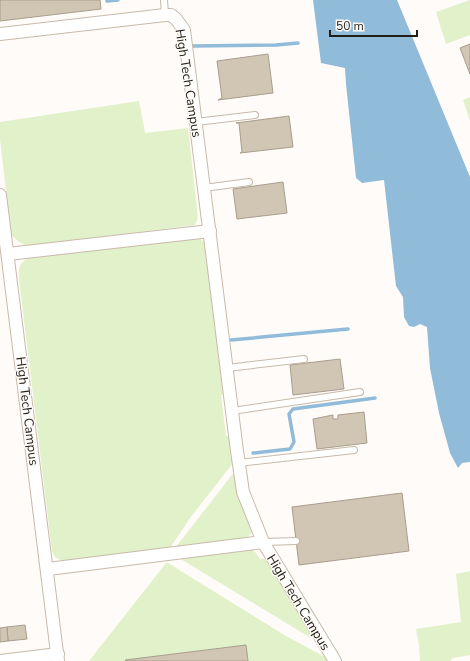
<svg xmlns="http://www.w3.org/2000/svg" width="470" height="661" viewBox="0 0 470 661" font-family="'Nunito Sans',sans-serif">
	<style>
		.green { fill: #e1f1ca }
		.water { fill: #90bbd9 }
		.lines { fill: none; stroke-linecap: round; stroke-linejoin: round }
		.stream { stroke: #90bbd9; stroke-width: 3.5 }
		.building { fill: #d1c5b3; stroke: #a99d8c }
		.lane-casing { stroke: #c9b9a9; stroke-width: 8 }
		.street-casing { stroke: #c9b9a9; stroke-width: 14 }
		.lane { stroke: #fff; stroke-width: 6 }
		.street { stroke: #fff; stroke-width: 12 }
		.labels { text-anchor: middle; stroke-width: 3; stroke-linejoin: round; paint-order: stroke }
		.street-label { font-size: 13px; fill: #241e18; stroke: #fefbf8 }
	</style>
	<rect width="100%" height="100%" fill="#fefbf8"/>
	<g class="green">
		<polygon points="470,0 470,35 446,44 436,12"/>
		<polygon points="470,97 470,121 463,100"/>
		<polygon points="139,101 145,133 188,128 198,218 195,225 27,246 19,242 11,235 0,139 0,122"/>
		<path d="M196 239H200L204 242 225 394 221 395 226 436H230L233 463 190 518 170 548 62 561 55 557 52 551 19 279C19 267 18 264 29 258Z"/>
		<path d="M235 471C236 487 239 502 246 516 248 520 253 525 252 530 252 534 248 537 244 539L176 547Z"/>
		<polygon points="251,549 255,552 260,559 270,558 315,638 311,638 179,558"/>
		<polygon points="166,563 168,563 286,636 327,658 329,661 89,661"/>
		<polygon points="470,571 470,655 453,658 450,661 420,661 419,645 416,629 461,622 456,574"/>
	</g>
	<polygon class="water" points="313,0 397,0 470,177 470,462 462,463 458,468 450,453 439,413 430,368 427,327 420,324 414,327 409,326 404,317 403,297 396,286 384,180 362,183 356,178 346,84 345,68 321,63"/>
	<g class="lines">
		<g class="stream">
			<polyline points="107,1 118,0"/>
			<polyline points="192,46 276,45 298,43"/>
			<polyline points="231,340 348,329"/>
			<polyline points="253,453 290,449 294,442 289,414 293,409 375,398"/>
		</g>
	</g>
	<g class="building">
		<polygon points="0,0 100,0 101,9 0,21"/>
		<polygon points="470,44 470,74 460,48"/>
		<polygon points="268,54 273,93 218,100 222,98 217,61"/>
		<polygon points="289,116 293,147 240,153 242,152 239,123 236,123"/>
		<polygon points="283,182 287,213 237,219 233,189"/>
		<polygon points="340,359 344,389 293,395 290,365"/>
		<polygon points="364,412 367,443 317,449 313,419 333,415 333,419 338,419 338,415"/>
		<polygon points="402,493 409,551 299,565 292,507"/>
		<polygon points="25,625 27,639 8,641 7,627"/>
		<polygon points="7,627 8,641 0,642 0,628"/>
		<polygon points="246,645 248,661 126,661 125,660"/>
	</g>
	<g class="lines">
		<g class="lane-casing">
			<g id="lane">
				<polyline points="164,0 165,15"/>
				<polyline points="196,122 255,115"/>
				<polyline points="204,188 249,182"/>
				<polyline points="227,368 304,359"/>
				<polyline points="232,411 360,392"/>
				<polyline points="238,463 354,450"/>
				<polyline points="263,542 296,541"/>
			</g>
		</g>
		<g class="street-casing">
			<g id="street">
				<polyline points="0,34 165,15 171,15 176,19 184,30 237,451 243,492 263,542 335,661"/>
				<polyline points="0,195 58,661"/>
				<polyline points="8,254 210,231"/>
				<polyline points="48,569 263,542"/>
				<polyline points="0,661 58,654"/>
			</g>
		</g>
		<use href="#lane" class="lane"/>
		<use href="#street" class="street"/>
	</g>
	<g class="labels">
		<g class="street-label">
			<text transform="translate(189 83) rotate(81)" y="5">High Tech Campus</text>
			<text transform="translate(28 411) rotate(83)" y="5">High Tech Campus</text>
			<text transform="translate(299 602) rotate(59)" y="5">High Tech Campus</text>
		</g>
	</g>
	<path d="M330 30v6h87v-6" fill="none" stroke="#241e18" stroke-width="2"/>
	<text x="336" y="30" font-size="12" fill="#241e18" stroke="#fefbf8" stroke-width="3" paint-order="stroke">50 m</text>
</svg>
